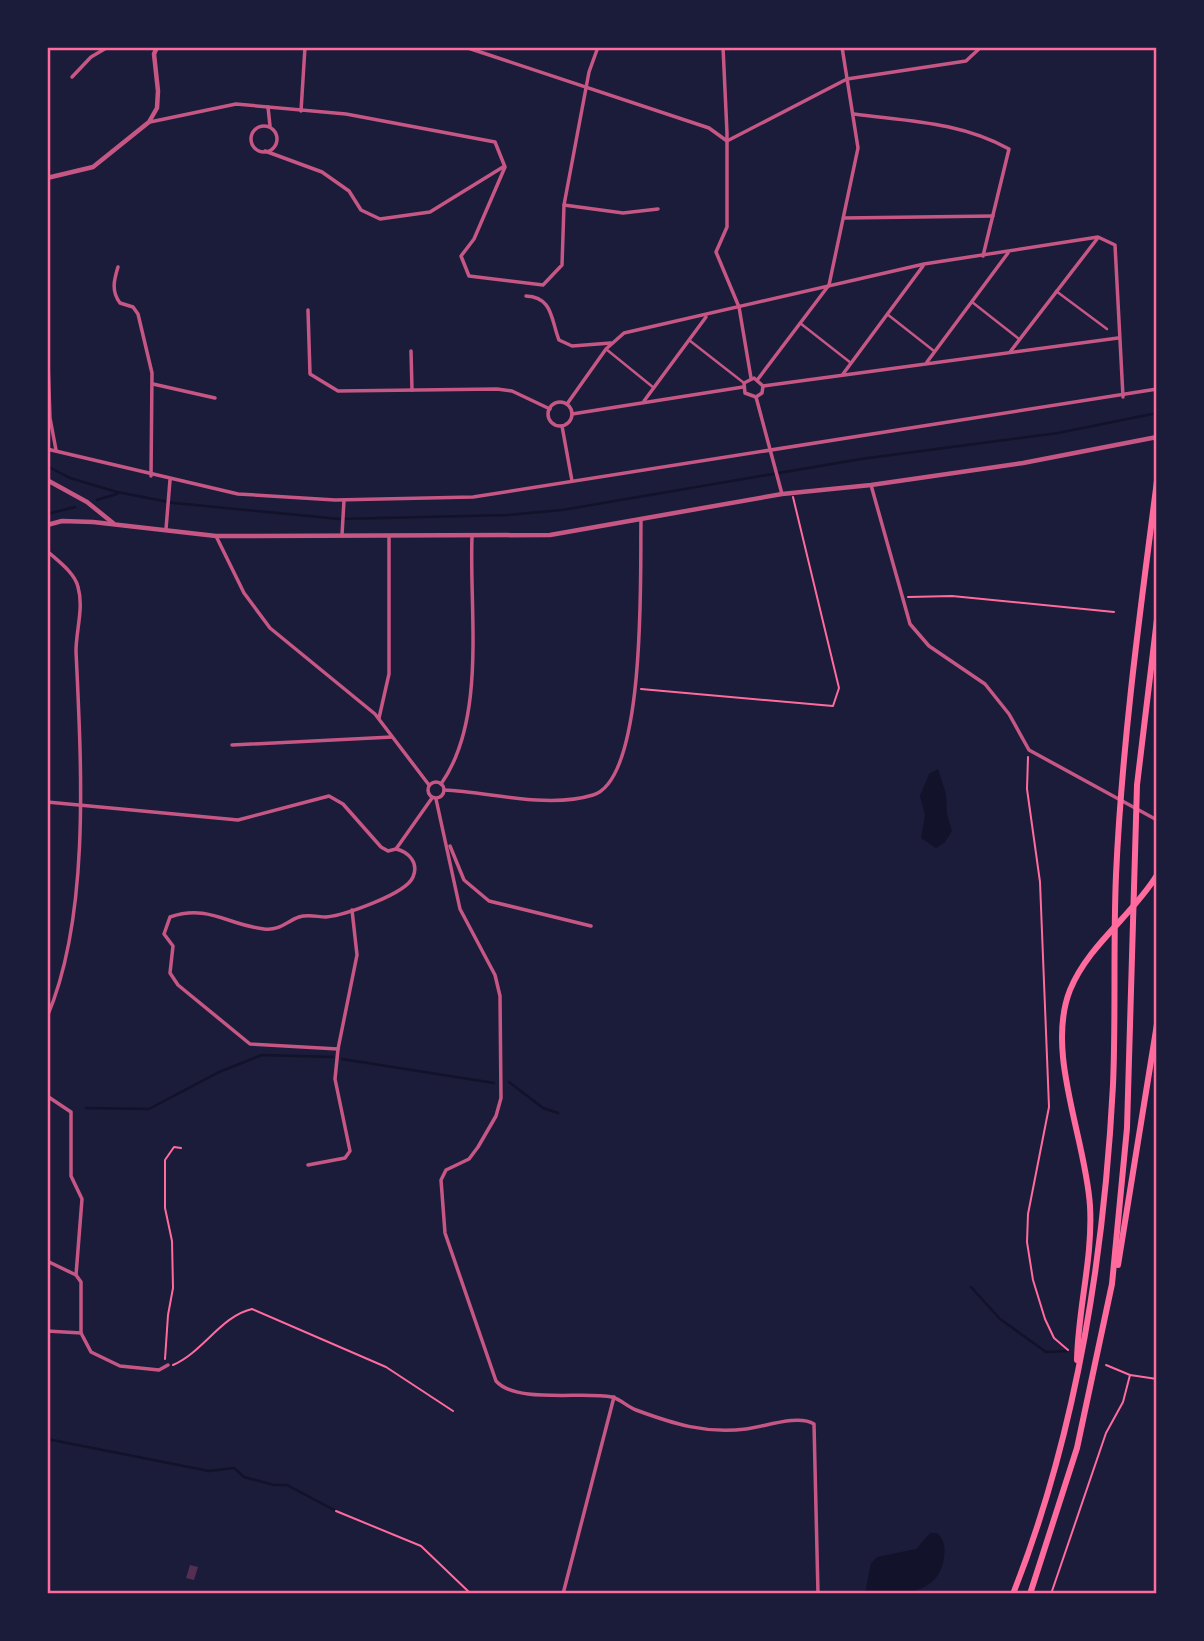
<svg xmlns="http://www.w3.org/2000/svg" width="1204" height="1641" viewBox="0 0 1204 1641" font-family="'Roboto Condensed',sans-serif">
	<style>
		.water { fill: #12122b }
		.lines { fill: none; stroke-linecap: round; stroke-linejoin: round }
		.stream { stroke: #12122b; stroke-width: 2.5 }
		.building { fill: #542f53 }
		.path { stroke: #ff6b9d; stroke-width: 2 }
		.pedestrian { stroke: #c65784; stroke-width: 2.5 }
		.minor { stroke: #c65784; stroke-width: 3.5 }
		.tertiary { stroke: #c65784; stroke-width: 4.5 }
		.motorway { stroke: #ff6b9d; stroke-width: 6 }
		.neatline { fill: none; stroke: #ff6b9d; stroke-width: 2.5 }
	</style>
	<rect width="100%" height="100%" fill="#1b1b3a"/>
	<g class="water">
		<polygon points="938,769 946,794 947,814 952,831 945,842 936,848 921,838 925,815 920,796 929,774"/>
		<path d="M930 1533H937C945 1540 945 1548 944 1558 938 1598 896 1594 865 1594L871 1563 877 1557 916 1549Z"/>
	</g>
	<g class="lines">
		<g class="stream">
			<polyline points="47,466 70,478 117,492 174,503 340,519 508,515 562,510 861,459 1058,433 1157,413"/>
			<polyline points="97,500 117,494"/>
			<polyline points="47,514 75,507"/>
			<polyline points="342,1059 494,1083"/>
			<polyline points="509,1082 543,1108 558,1113"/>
			<polyline points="86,1108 149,1109 219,1072 262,1055 333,1057"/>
			<polyline points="971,1287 1000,1319 1046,1352 1067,1351"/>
			<polyline points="47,1439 209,1471 234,1468 244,1477 274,1485 287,1485 336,1511"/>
		</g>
	</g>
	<polygon class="building" points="190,1565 198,1567 194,1580 186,1578"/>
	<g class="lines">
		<g class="path">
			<polyline points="908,597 952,596 1114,612"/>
			<polyline points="641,689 833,706 839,688 793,497"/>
			<polyline points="1028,757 1027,789 1040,882 1049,1107 1028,1214 1027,1242 1033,1280 1045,1319 1054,1338 1068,1350"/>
			<polyline points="165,1359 168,1315 173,1288 172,1241 165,1208 165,1160 174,1147 181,1148"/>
			<path d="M173 1365C203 1352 221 1316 252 1309L386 1367 453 1411"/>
			<polyline points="1106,1365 1130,1375 1157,1379"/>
			<polyline points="336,1511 421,1546 471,1594"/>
			<polyline points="1051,1594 1106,1433 1123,1402 1130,1375"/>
		</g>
		<g class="pedestrian">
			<polyline points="1056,291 1107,329"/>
			<polyline points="972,302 1019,339"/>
			<polyline points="887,314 934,351"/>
			<polyline points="800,323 851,363"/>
			<polyline points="689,340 744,383"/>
			<polyline points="606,349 654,388"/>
		</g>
		<g class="minor">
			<polyline points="465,47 709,128 727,141 847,79 966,61 981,47"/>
			<polyline points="723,47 727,133 727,227 716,252 739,307 751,378"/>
			<polyline points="72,77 91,57 108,47"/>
			<polyline points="268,107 270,126"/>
			<polyline points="301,111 305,47"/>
			<path d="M854 114C908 121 961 122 1009 149L983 256"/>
			<polyline points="150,122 236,104 346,114 495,142 505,167 474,239 461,256 469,276 543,285 562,265 564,205 589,72 598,47"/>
			<circle cx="264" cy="139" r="13"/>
			<polyline points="265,151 322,172 349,191 361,210 380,219 430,212 503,167"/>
			<polyline points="564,205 623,213 658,209"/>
			<polyline points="844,218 993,216"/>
			<path d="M118 267C114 280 111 291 120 303L133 307 138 314 152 373 151 476"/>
			<path d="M526 296C553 297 551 320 559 340L572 346 611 343"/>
			<polyline points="308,310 310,374 338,391 497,389 512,391 550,409"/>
			<polyline points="47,334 50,418 56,450"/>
			<polyline points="411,351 412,390"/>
			<polyline points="1010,352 1097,239"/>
			<polyline points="927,362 1008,253"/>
			<polyline points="843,374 923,266"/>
			<polyline points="758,379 829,285 858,148 842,47"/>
			<polyline points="153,384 215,398"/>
			<polyline points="763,386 1118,338"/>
			<polyline points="756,397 782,494"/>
			<polyline points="756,397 745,393 744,383 754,378 763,386"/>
			<polyline points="756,397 762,393 763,386"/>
			<polyline points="644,401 706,317"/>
			<circle cx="560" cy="414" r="12"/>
			<polyline points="567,404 606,349 624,333 924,264 1098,237 1115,245 1123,397"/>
			<polyline points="572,414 743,387"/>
			<polyline points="562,426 572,481"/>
			<polyline points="47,449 238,494 335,500 473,497 1157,389"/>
			<polyline points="871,485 910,624 929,646 985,684 1009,714 1029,750 1157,820"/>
			<polyline points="166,529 170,480"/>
			<polyline points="342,535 344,500"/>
			<polyline points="216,536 244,593 270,628 375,714 429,785"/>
			<path d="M47 551C58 561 75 573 78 587 84 608 76 630 76 651 81 761 91 915 47 1017"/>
			<polyline points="379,718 389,674 389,537"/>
			<polyline points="232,745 392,737"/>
			<circle cx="436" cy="790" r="8"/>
			<path d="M441 784C487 719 469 611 472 537"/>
			<path d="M444 790C491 792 547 809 593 795 647 779 640 570 641 520"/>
			<path d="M436 799 460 909 495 975 500 996 501 1098 496 1116 478 1147 469 1159 446 1170 441 1180 445 1233 496 1381C516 1404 584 1391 612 1397 620 1399 628 1407 636 1410 674 1424 705 1434 746 1429 764 1427 798 1414 814 1424L818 1594"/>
			<polyline points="47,802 238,820 329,796 343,804 381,847 388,851 396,849 432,798"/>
			<polyline points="450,846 464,880 489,901 591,926"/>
			<path d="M338 1049 250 1044 178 985 170 973 173 946 164 934 170 917C208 904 228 925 264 929 280 931 287 921 299 917 308 914 318 917 326 917 345 915 406 894 413 877 419 863 409 852 396 849"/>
			<polyline points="47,1096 71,1112 71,1176 82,1199 76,1275"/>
			<polyline points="308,1165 345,1158 350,1151 335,1079 338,1049 357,955 352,910"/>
			<polyline points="47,1261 76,1275 81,1282 81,1333 91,1352 120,1366 159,1370 168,1365"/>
			<polyline points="47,1331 81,1333"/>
			<polyline points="563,1594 614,1397"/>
		</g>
		<g class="tertiary">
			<polyline points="47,178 93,167 149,122 157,108 158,91 154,54 157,47"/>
			<polyline points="47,480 87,502 113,523"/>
			<polyline points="47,525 62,521 93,522 216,536 550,535 782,494 871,485 1023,463 1157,437"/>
		</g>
		<g class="motorway">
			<polyline points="1118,1265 1157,1024"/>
			<path d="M1077 1360C1078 1308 1093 1258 1090 1206 1086 1139 1045 1053 1070 990 1089 944 1132 916 1157 875"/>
			<path d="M1013 1594C1077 1432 1104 1258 1113 1085 1116 1015 1113 945 1116 875 1122 743 1140 612 1157 481"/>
			<polyline points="1030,1594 1077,1448 1112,1284 1127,1128 1137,785 1157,619"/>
		</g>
	</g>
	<rect width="1204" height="1641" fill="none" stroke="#1b1b3a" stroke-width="98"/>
	<rect x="49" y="49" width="1106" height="1543" class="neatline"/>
</svg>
